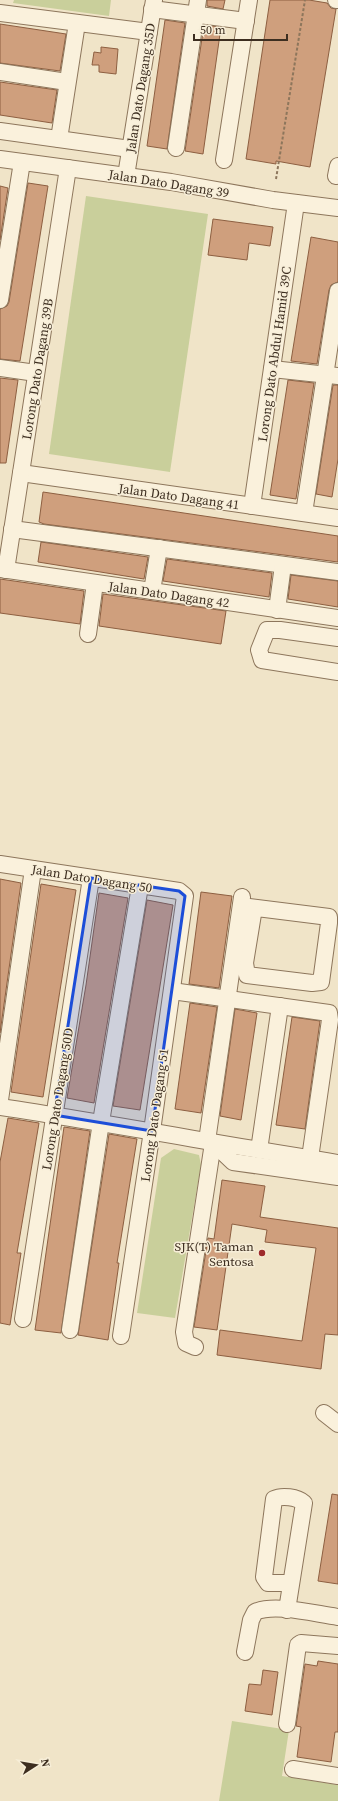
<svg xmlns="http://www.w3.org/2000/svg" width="338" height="1801" viewBox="0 0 338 1801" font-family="'Source Serif 4',serif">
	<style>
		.green { fill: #c9cf9b }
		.building { fill: #cf9f7d; stroke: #8d5f41 }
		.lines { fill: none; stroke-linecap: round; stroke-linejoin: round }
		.minor-casing { stroke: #8d765c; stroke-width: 18 }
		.path { stroke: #8d765c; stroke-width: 2; stroke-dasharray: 3 2; stroke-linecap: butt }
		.minor { stroke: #faf1dc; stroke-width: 16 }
		.marked { fill: #1d4ed8; fill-opacity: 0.2; stroke: #1d4ed8; stroke-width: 3; stroke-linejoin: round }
		.poi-dot { fill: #9e2a2b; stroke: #f7eed8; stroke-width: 1.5 }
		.labels { text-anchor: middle; stroke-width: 3; stroke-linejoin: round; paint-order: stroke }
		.street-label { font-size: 13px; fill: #3d2e20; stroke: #f7eed8 }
		.poi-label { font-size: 13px; fill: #3d2e20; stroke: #f7eed8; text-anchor: end }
	</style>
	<rect width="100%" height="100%" fill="#f0e4c8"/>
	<g class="green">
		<polygon points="14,0 111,0 109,16 13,3"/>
		<polygon points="86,196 208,214 170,472 49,454"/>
		<polygon points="174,1149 199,1155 201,1165 175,1318 137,1313 161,1158"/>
		<polygon points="232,1721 289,1730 282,1776 338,1785 338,1801 219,1801"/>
	</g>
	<g class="building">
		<polygon points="207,0 225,0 223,9 207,6"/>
		<polygon points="270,0 309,0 327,3 331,8 336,9 310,167 276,161 276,164 246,159"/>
		<polygon points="165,20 185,23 167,149 147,146"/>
		<polygon points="0,24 66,34 60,71 0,63"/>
		<polygon points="204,25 221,27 203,154 185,151"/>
		<polygon points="101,47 118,49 116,74 99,72 99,65 92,65 94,52 101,53"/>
		<polygon points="0,82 57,90 52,123 0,115"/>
		<polygon points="28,183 48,186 20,361 0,359 0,309 7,306 9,302"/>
		<polygon points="0,186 8,188 0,240"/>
		<polygon points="213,219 273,227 270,246 249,243 247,260 208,255"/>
		<polygon points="311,237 338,242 338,282 331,285 329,290 317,364 291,361"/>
		<polygon points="0,378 18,380 6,463 0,463"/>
		<polygon points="288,380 314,383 296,499 270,495"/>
		<polygon points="333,385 338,385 338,459 332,497 316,494"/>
		<polygon points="43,492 338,536 338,562 44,524 39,522"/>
		<polygon points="41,542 148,557 144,579 38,562"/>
		<polygon points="167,559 272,573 269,597 163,581"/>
		<polygon points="291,575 338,581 338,607 288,599"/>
		<polygon points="0,579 84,591 80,624 0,613"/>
		<polygon points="103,594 226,611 221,644 99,626"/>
		<polygon points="0,879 21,883 0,1033"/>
		<polygon points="41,884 76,890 43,1097 11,1092"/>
		<polygon points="201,892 232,896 219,988 189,984"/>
		<polygon points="99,893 128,898 94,1103 67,1098 86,985"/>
		<polygon points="147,900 173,905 140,1110 113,1106"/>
		<polygon points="190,1003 217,1007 201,1113 175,1109"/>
		<polygon points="235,1009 257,1013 241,1120 220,1116"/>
		<polygon points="292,1017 320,1021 305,1129 276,1125"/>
		<polygon points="8,1118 39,1123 17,1253 21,1253 10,1325 0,1323 0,1162"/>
		<polygon points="64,1127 90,1131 61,1333 35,1330"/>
		<polygon points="109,1134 137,1139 117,1263 119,1263 108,1340 78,1335"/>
		<polygon points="222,1180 265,1186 260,1217 338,1228 338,1335 325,1334 321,1369 217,1355 220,1330 302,1341 316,1248 265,1242 267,1230 232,1224 217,1330 194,1327 208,1238 214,1239"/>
		<polygon points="332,1494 338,1495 338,1584 318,1581"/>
		<polygon points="318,1661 338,1664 338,1732 335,1732 331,1762 297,1757 301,1727 296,1726 305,1664 317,1666"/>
		<polygon points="263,1670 278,1672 272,1715 245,1711 249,1684 261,1685"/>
	</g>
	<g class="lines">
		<g class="minor-casing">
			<g id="minor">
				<polyline points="336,0 338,0"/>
				<polyline points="152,9 246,21"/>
				<polyline points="0,13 149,32"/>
				<polyline points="0,72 67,82"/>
				<polyline points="0,131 130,149"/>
				<polyline points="59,139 77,23"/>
				<polyline points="176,148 198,0"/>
				<polyline points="0,159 171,182 273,200 338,208"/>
				<polyline points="224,160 249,0"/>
				<polyline points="126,176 154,0"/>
				<polyline points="336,176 338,166"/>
				<polyline points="0,300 22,162"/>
				<polyline points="0,368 36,373"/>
				<polyline points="272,369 338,376"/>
				<polyline points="21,473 338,518"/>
				<polyline points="252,506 296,203"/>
				<polyline points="304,513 338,291"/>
				<polyline points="12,529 338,572"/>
				<polyline points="0,569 338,618"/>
				<polyline points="6,570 68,168"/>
				<polyline points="152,591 159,548"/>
				<polyline points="277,610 283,565"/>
				<polyline points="88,634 95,583"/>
				<polyline points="338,638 280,630 267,630 259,650 262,660 338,672"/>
				<polyline points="0,864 179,891 185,896 152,1131 121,1336"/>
				<polyline points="241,906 329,917 329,923 321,982 312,983 247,975 245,963 254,908"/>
				<polyline points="172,991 329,1013 330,1020 310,1158"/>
				<polyline points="0,1100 33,869"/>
				<path d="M0 1107C113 1124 225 1145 338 1163"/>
				<polyline points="207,1141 242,897"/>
				<polyline points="213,1143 233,1162 338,1177"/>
				<polyline points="259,1150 280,1006"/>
				<polyline points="23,1319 91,878"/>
				<polyline points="70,1330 101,1122 140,886"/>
				<polyline points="195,1347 186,1343 184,1332 213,1143"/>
				<polyline points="324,1413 338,1424"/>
				<path d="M287 1610 304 1503C297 1497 282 1495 274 1499L264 1577 268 1583H291"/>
				<path d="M245 1652 251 1620 255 1612C275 1603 315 1614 338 1617"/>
				<polyline points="287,1724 298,1645 301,1643 338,1646"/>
				<polyline points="293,1769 338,1776"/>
			</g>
		</g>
		<polyline class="path" points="276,179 305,0"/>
		<use href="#minor" class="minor"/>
	</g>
	<path class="marked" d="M91 878 179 891 185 896 152 1131 54 1115Z"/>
	<circle class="poi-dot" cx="262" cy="1253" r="4"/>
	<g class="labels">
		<g class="street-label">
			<text transform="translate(140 88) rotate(-81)" y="5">Jalan Dato Dagang 35D</text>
			<text transform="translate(169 183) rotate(9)" y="5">Jalan Dato Dagang 39</text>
			<text transform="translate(274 354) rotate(-82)" y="5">Lorong Dato Abdul Hamid 39C</text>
			<text transform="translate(37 369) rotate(-81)" y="5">Lorong Dato Dagang 39B</text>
			<text transform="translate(179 496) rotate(8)" y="5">Jalan Dato Dagang 41</text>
			<text transform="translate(169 594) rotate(8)" y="5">Jalan Dato Dagang 42</text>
			<text transform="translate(92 878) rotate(9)" y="5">Jalan Dato Dagang 50</text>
			<text transform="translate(57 1099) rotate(-81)" y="5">Lorong Dato Dagang 50D</text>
			<text transform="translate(154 1115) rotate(-82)" y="5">Lorong Dato Dagang 51</text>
		</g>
		<g class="poi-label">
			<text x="254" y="1251">SJK(T) Taman<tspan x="254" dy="15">Sentosa</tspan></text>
		</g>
	</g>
	<g transform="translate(36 1765) rotate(78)" stroke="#f7eed8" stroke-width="3" paint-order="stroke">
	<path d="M0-3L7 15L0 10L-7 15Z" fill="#3d2e20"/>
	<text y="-6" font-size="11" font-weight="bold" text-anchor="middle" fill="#3d2e20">N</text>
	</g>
	<path d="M194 34v6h93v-6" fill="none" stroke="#3d2e20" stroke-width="2"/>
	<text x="200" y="34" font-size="12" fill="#3d2e20" stroke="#f7eed8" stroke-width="3" paint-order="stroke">50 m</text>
</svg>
